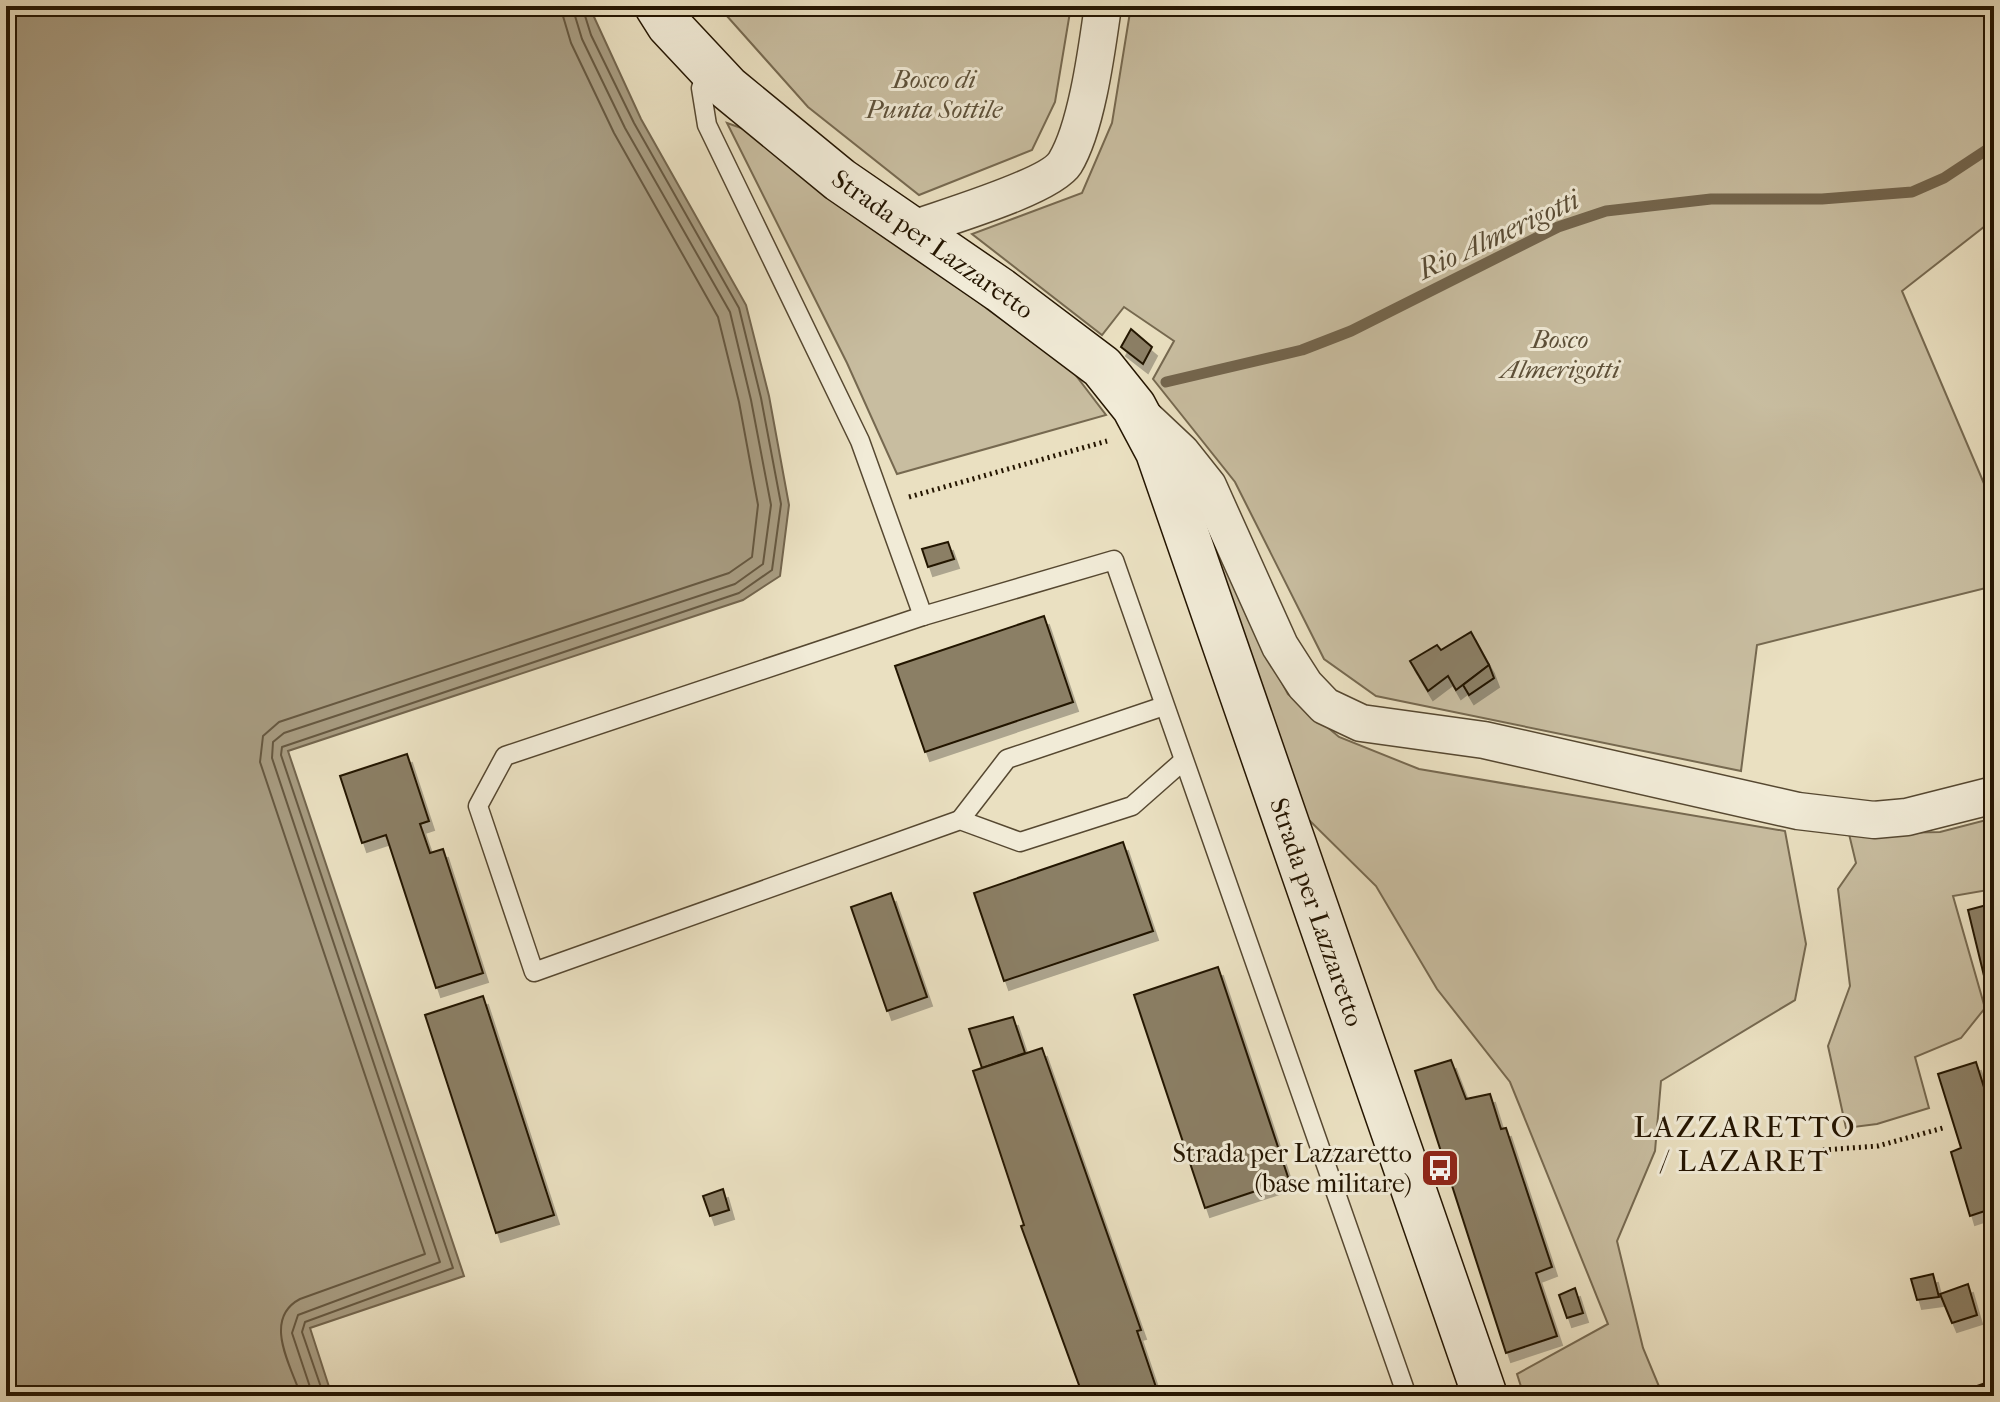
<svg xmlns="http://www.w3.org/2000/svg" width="2000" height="1402" viewBox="0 0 2000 1402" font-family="'IM FELL French Canon',serif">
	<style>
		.green { fill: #c8bda0; stroke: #766950; stroke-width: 2 }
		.water { fill: #a79b80; stroke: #73654d; stroke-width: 2 }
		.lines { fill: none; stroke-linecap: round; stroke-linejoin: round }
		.shore { stroke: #665840; stroke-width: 2 }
		.stream { stroke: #73654d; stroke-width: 11 }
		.building { fill: #8b7f65; stroke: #241501; stroke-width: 2; filter: url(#shadow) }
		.service-casing { stroke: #564831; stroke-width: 21 }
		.minor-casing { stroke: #564831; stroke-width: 39 }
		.secondary-casing { stroke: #241501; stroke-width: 47 }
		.path { stroke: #241501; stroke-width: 5; stroke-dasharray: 2 4; stroke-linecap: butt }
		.service { stroke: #f1ebd7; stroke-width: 18 }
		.minor { stroke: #f1ebd7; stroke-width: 36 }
		.secondary { stroke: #f1ebd7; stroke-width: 44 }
		.labels { text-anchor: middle; stroke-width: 6; stroke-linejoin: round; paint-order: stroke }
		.park-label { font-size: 26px; font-style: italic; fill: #5d5039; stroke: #f1ebd7 }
		.street-label { font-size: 26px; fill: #241501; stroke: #f1ebd7 }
		.poi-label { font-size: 26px; fill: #241501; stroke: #f1ebd7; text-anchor: end }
		.water-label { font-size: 28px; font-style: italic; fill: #584b34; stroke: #f1ebd7 }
		.quarter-label { font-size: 30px; letter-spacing: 2px; fill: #241501; stroke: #f1ebd7 }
	</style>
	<defs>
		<filter id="shadow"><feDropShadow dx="5" dy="9" stdDeviation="0" flood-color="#0004"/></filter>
	</defs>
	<rect width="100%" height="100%" fill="#eae0c1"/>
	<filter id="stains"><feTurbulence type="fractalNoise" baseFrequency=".0025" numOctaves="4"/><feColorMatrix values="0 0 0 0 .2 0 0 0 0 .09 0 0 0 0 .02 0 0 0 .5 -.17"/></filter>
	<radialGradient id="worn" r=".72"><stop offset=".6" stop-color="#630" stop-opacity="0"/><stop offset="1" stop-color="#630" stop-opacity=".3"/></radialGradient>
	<g class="green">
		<polygon points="718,6 1071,6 1055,102 1032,150 919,195 808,107"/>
		<polygon points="1131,6 1994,6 1994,219 1902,291 1994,507 1994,586 1757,645 1741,771 1376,696 1324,659 1235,482 1153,379 1174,341 1124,307 1102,335 972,234 1082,193 1112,123"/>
		<polygon points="727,123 744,129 1074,373 1106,415 897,474 847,363"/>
		<polygon points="1201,512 1249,621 1288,694 1339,737 1419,769 1785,831 1806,944 1795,1000 1661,1081 1655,1151 1617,1241 1643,1348 1663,1396 1524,1396 1517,1374 1608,1324 1510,1082 1437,989 1376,886 1308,819"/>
		<polygon points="1994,818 1994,889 1953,896 1985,1008 1961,1038 1915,1057 1929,1108 1877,1124 1846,1128 1828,1046 1850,986 1838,889 1856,863 1849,834 1940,832"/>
	</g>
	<polygon class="water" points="6,6 589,6 641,119 746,305 769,396 789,505 780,576 743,600 288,751 464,1276 310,1328 332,1396 6,1396"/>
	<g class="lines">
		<g class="shore">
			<path d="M301 1396C291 1366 262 1319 300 1299L425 1254 260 762 263 736 279 722 729 573 752 557 758 505 739 402 718 317 614 133 571 43 560 6"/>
			<polyline points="313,1396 292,1333 298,1315 440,1262 272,758 273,742 284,733 735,584 763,564 771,505 751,400 730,312 625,128 582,39 572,6"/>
			<polyline points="324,1396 302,1332 305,1322 453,1268 281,755 282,747 739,593 772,570 781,504 761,398 739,308 634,123 591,35 582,6"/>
		</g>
		<polyline class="stream" points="1166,382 1302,350 1351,331 1558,227 1606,211 1711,199 1822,199 1912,192 1944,178 1994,145"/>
	</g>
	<g class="building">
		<polygon points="1131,329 1152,347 1143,364 1121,347"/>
		<polygon points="948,542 954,559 928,567 922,549"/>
		<polygon points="1044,616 1073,702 925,752 895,666"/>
		<polygon points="1471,632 1489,665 1456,690 1448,676 1428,691 1410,661 1437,645 1441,650"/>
		<polygon points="1489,665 1494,678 1469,695 1463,685"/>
		<polygon points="407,754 429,821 420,824 430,853 443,849 483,973 436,988 386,835 362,843 340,776"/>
		<polygon points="1123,842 1153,931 1004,981 974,893"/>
		<polygon points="891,893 927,997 887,1011 851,907"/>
		<polygon points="1994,903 1994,977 1985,980 1968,910"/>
		<polygon points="1218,967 1289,1180 1205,1208 1134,995"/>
		<polygon points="483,996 554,1215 496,1233 425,1015"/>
		<polygon points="1013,1017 1025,1053 982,1068 969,1029"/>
		<polygon points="1042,1048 1141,1330 1137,1331 1159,1396 1083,1396 1021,1226 1024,1225 973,1071"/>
		<polygon points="1451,1060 1466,1099 1490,1094 1501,1129 1506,1128 1552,1267 1536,1273 1557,1336 1506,1353 1415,1071"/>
		<polygon points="1976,1062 1994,1119 1994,1208 1970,1216 1951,1152 1961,1148 1938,1074"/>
		<polygon points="723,1189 729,1210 710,1216 703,1196"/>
		<polygon points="1933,1274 1939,1297 1917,1300 1911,1279"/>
		<polygon points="1968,1284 1977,1315 1952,1323 1940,1294"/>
		<polygon points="1575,1288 1583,1313 1567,1318 1559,1295"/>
		<polygon points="1994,1380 1994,1396 1978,1396 1974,1387"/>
	</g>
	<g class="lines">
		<g class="service-casing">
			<g id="service">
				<polyline points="707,70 701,88 707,125 860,441 923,616 505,756 478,806 534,972 960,820 1020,842 1132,806 1183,761"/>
				<polyline points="923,616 1114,560 1407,1396"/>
				<polyline points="960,820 1007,759 1164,706"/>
			</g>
		</g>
		<g class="minor-casing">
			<g id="minor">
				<path d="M913 229C943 218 1050 187 1065 163 1087 127 1097 48 1103 6"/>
				<polyline points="1147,420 1181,452 1208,486 1280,646 1305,685 1325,706 1361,723 1484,740 1798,811 1874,820 1907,817 1994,795"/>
			</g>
		</g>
		<g class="secondary-casing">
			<polyline id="secondary" points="657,6 669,25 728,88 840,180 1000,290 1102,367 1134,407 1158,452 1485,1396"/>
		</g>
		<g class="path">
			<polyline points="909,497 1107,441"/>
			<polyline points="1823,1150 1878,1146 1943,1128"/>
		</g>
		<use href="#service" class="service"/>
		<use href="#minor" class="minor"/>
		<use href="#secondary" class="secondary"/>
	</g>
	<defs>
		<g id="bus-square" transform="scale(2)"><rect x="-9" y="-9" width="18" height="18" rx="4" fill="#8f2418" stroke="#f1ebd7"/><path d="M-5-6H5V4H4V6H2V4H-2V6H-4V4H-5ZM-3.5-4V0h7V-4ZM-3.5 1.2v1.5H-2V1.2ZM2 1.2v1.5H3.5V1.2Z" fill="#fff"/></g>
	</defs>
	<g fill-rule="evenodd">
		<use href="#bus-square" x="1440" y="1168"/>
	</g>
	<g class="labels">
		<g class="park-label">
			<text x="934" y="88">Bosco di<tspan x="934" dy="30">Punta Sottile</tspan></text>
			<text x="1560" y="348">Bosco<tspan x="1560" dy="30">Almerigotti</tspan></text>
		</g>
		<g class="street-label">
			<text transform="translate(933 244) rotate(35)" y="9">Strada per Lazzaretto</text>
			<text transform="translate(1317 912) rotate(71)" y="9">Strada per Lazzaretto</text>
		</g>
		<g class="poi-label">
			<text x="1412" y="1162">Strada per Lazzaretto<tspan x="1412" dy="30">(base militare)</tspan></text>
		</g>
		<g class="water-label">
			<text transform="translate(1498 234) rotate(-25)" y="10">Rio Almerigotti</text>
		</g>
		<g class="quarter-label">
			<text x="1745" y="1137">LAZZARETTO<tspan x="1745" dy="34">/ LAZARET</tspan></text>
		</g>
	</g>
	<rect width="2000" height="1402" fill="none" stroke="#eae0c1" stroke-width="32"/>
	<rect x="8" y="8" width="1984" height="1386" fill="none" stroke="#241501" stroke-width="4"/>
	<rect x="16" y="16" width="1968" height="1370" fill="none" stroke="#241501" stroke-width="2"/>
	<rect width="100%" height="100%" filter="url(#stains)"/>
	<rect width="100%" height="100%" fill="url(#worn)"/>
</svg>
